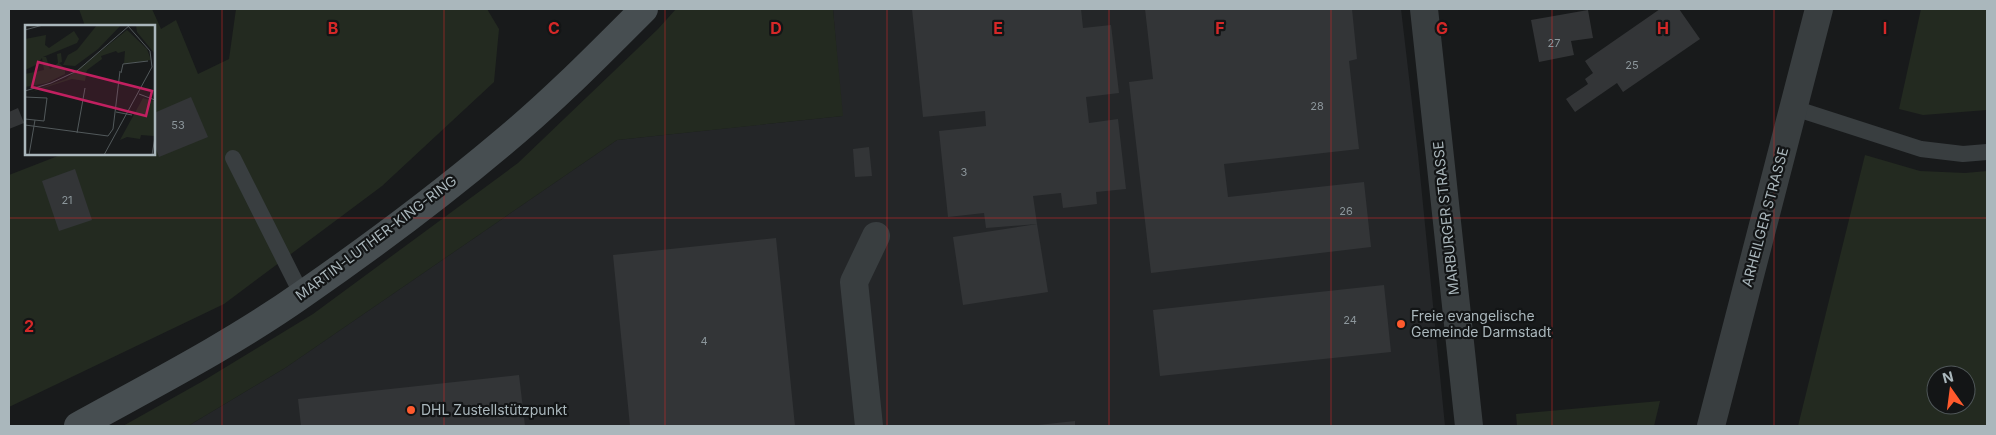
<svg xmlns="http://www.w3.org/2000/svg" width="1996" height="435" viewBox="0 0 1996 435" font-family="Inter,sans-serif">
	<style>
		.built { fill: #242628 }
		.green { fill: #232a20; fill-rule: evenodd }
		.building { fill: #333537 }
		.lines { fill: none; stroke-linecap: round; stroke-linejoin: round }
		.service { stroke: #393e40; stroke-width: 16 }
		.minor { stroke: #393e40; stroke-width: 28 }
		.tertiary { stroke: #393e40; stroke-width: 28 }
		.secondary { stroke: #474e51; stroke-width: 28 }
		.grid { fill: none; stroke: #d62828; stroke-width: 1; stroke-opacity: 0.55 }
		.poi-dot { fill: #ff5a2d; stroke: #131516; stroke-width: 2 }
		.labels { text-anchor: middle; stroke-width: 4.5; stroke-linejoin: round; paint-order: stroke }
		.number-label { font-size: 11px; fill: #8c969b }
		.street-label { font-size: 14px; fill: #aab7bc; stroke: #131516 }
		.poi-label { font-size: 14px; fill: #aab7bc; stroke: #131516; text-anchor: start }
		.inset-road { fill: none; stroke: #52595b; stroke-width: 1 }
		.view { fill: #c12060; fill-opacity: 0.15; stroke: #c12060; stroke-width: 2.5 }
		.inset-edge { fill: none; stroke: #aab7bc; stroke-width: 2.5 }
		.grid-label { font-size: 16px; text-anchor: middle; font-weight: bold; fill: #d62828; stroke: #131516; stroke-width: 4.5; stroke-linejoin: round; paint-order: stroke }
	</style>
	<rect width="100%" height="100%" fill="#181a1b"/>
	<polygon class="built" points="833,9 1401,9 1418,154 1445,426 188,426 285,368 617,140 842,116"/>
	<g class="green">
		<polygon points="79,9 152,9 161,29 176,20 198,74 229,59 236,9 487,9 499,29 494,82 382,186 224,304 9,407 9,175 63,154 154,154 154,26 85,26"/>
		<polygon points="676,9 833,9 843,116 617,140 285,368 188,426 123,426 203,381 313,314 518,163 658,29"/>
		<polygon points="1921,9 1987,9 1987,110 1923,115 1899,109"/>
		<path d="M1865 155 1920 171 1965 173 1987 171V426H1798ZM1936 375H1966V405H1936Z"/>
		<polygon points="1660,401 1654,426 1517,426 1516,414"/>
	</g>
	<g class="building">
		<polygon points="912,9 1081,9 1083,28 1111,25 1119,93 1086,97 1089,123 1118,119 1126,189 1096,192 1097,204 1063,208 1061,193 1033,196 1037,224 986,228 984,213 948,217 939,131 986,126 985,111 923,117"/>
		<polygon points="1145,9 1352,9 1357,59 1349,61 1359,149 1224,164 1228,197 1364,182 1371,247 1151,273 1129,82 1153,79"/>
		<polygon points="1660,9 1679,9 1700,39 1623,92 1617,83 1575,112 1566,99 1588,84 1585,79 1593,73 1585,61"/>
		<polygon points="1588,10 1593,38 1571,41 1574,55 1539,62 1531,20"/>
		<polygon points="191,97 208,137 159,157 154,144 154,113"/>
		<polygon points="18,108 24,123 9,129 9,112"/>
		<polygon points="869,147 872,176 855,177 853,149"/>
		<polygon points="75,169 92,220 59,231 42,181"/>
		<polygon points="1037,224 1048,292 963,305 953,237"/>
		<polygon points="776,238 795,426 630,426 613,255"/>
		<polygon points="1384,285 1391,352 1160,376 1153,310"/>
		<polygon points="519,375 525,426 301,426 298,399"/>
		<polygon points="1075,421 1075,426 1038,426 1038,425"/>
	</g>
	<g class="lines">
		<g class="service">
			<polyline points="1794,108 1921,149 1963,154 1987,152"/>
			<polyline points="233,158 302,295"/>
		</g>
		<g class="minor">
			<polyline points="1424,9 1469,426"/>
			<polyline points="869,426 854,282 876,236"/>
		</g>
		<polyline class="tertiary" points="1711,426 1819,9"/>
		<path class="secondary" d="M78 426C154 384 232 344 303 294 371 247 438 197 501 144 552 102 598 55 644 9"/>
	</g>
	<path class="grid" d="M222 9V426M444 9V426M665 9V426M887 9V426M1109 9V426M1331 9V426M1552 9V426M1774 9V426M9 218H1987"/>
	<g class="poi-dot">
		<circle cx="1401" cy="324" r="5"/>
		<circle cx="411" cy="410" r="5"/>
	</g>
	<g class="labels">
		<g class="number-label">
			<text x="1554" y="47">27</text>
			<text x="1632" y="69">25</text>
			<text x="1317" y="110">28</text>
			<text x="178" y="129">53</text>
			<text x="964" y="176">3</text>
			<text x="67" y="204">21</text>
			<text x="1346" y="215">26</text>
			<text x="1350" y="324">24</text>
			<text x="704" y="345">4</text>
		</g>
		<g class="street-label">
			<text transform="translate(1765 217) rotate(-75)" y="5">ARHEILGER STRASSE</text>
			<text transform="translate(1446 218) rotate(-96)" y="5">MARBURGER STRASSE</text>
			<text transform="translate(376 238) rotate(-37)" y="5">MARTIN-LUTHER-KING-RING</text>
		</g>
		<g class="poi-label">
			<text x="1411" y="321">Freie evangelische<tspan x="1411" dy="16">Gemeinde Darmstadt</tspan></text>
			<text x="421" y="415">DHL Zustellstützpunkt</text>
		</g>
	</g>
	<g transform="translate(25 25)">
		<rect width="130" height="130" fill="#181a1b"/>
		<path d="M72 0H96L73 24 50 41 38 40 43 30 52 25ZM111 0H130V29L112 7ZM102 5 122 24 126 35 99 39 100 26 93 28 91 26 76 31 77 34 62 45 60 56 47 54 0 69 41 54ZM49 6 54 14 52 18 18 32H21L25 44 33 38 32 29 36 28 37 37 34 38 40 43V49L22 58 0 62V49L19 45 17 33 11 40 0 45V14L21 10 20 20 24 23ZM118 73 129 76V111L116 110 115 114 102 112 95 115Z" fill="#232a20"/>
		<path class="inset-road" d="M0 5 18 0M96 48 98 39 123 36M0 66 26 58 52 46 105 0M114 69 130 75M0 72 22 73 19 96 0 94M91 87 107 90M0 100 83 111 88 104 95 46M52 108 60 63M4 130 10 95M79 130 127 42 125 26 103 1M127 130 130 112"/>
		<path class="view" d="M13 37 127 66 121 91 7 62Z"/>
		<rect width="130" height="130" class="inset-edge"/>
	</g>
	<g class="grid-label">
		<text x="333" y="34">B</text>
		<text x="554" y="34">C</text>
		<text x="776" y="34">D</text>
		<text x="998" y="34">E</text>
		<text x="1220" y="34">F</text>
		<text x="1442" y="34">G</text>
		<text x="1663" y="34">H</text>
		<text x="1885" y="34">I</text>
		<text x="29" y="332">2</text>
	</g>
	<rect width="1996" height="435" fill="none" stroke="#aab7bc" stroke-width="20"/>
	<g transform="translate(1951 390) rotate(346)"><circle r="24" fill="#131516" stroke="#4f5658"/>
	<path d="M0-4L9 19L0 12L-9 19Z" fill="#ff5a2d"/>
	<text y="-8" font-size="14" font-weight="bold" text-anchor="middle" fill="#aab7bc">N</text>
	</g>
</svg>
